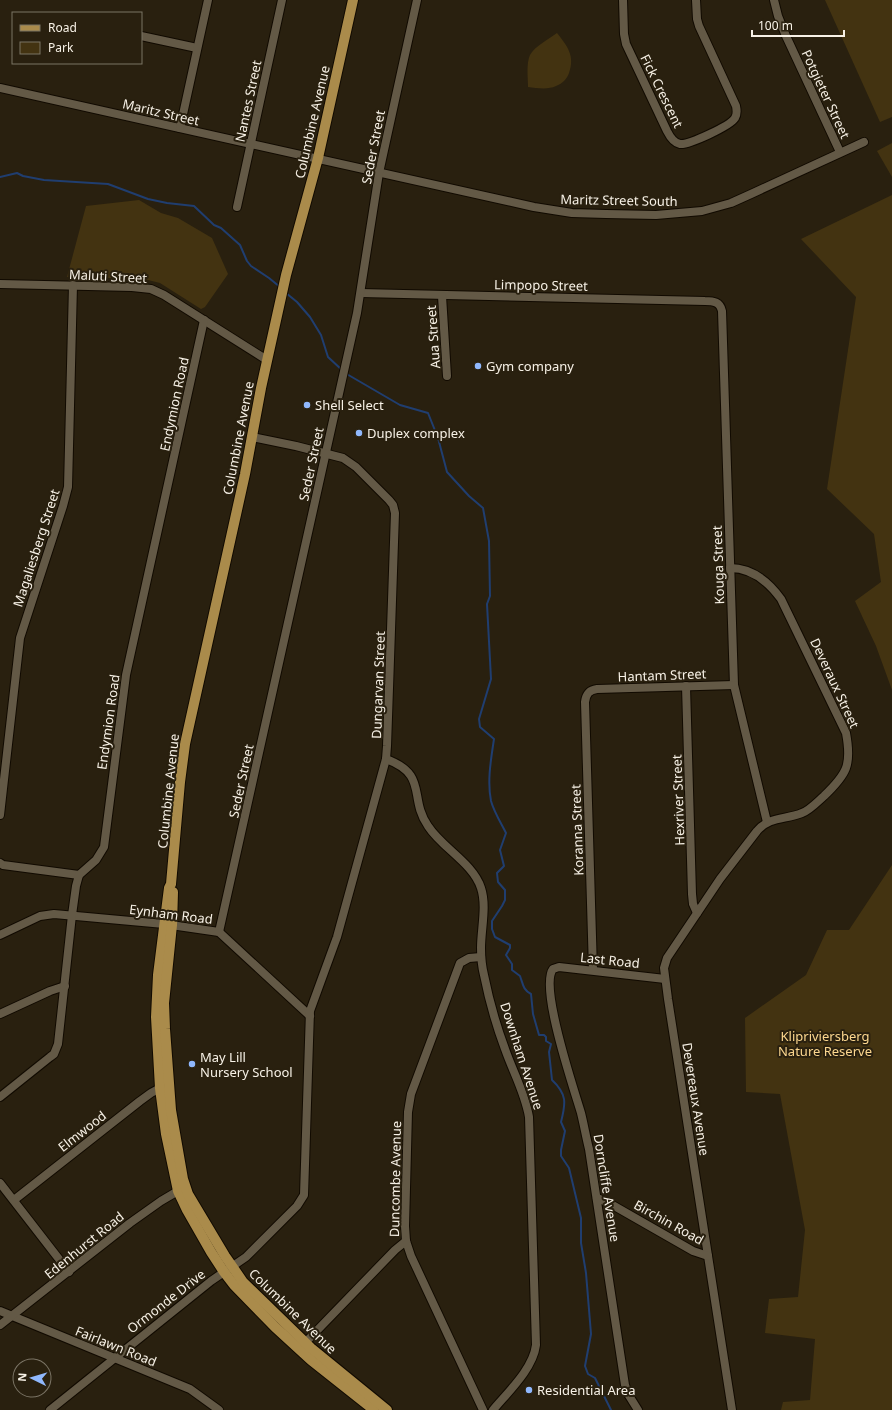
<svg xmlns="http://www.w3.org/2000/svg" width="892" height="1410" viewBox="0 0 892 1410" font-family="'Noto Sans',sans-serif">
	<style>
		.green { fill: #433311 }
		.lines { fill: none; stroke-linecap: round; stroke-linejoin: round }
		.stream { stroke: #203e70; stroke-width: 2 }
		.minor-casing { stroke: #110a00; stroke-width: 10 }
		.major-casing { stroke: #110a00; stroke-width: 12 }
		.minor { stroke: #635946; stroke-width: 8 }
		.major { stroke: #aa8b4b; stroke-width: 10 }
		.poi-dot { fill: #90b8fd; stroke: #29200f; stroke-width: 1.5 }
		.labels { text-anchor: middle; stroke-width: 4; stroke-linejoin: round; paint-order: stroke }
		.street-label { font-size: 13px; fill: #f7f1e6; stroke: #29200f }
		.poi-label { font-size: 13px; fill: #f7f1e6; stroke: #29200f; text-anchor: start }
		.park-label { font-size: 13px; fill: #fcd78f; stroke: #29200f }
	</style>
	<rect width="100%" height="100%" fill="#29200f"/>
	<g class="green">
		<polygon points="825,0 892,0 892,117 880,122"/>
		<path d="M557 33C568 47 575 56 569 73 567 79 562 84 556 86 548 90 537 88 528 87 528 78 526 64 530 55 535 46 549 39 557 33Z"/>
		<polygon points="892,143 892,177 877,151"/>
		<polygon points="892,195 892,690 876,646 855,601 881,582 874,534 827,489 856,297 801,239"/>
		<polygon points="139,200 161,213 178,218 212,238 228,274 205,307 201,309 160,283 144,279 67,277 86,206"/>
		<polygon points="892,865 892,1410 781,1410 783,1402 810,1400 815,1339 765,1333 769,1299 798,1297 805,1230 780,1094 746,1092 745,1018 806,975 827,930 849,930"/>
	</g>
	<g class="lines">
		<g class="stream">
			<polyline points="0,177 17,173 23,176 44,180 108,184 148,199 167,203 194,206 214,225 221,228 240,245 247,261 251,266 269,278 280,287"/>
			<polyline points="286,293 297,302 310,317 321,335 328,357 342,370"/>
			<path d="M345 373 400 405 428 413 438 438 447 472 469 496 483 508 489 541 490 596 487 604 491 679 479 719 480 727 494 739C491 759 487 781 491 801 494 812 501 823 506 833L500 850 504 866 497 873 498 882 505 890V900L502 906 492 921V929L495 937 510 945V948L506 955 512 964V970L520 976C523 984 523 990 531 994L533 1014 539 1035H544L546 1037V1041L551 1044 549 1052 552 1080C567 1094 566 1103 561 1122L565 1131 561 1150V1156L569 1168 581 1218V1243L586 1273 591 1334 585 1366 588 1374 595 1378 611 1410"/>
		</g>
		<g class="minor-casing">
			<g id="minor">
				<path d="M623 0 624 34 626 44 667 131C670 137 674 143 680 144 689 145 730 126 735 118 737 115 737 111 736 106L699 26 697 19 696 0"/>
				<polyline points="774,0 778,16 786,36 840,152"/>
				<polyline points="141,36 197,48"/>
				<polyline points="0,88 534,207 572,213 606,214 656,215 702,211 731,203 751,194 864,142"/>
				<polyline points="180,128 208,0"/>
				<polyline points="237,207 282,0"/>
				<polyline points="0,284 132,287 151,289 164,295 267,360"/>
				<path d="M361 293 705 301C714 301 720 302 722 311L734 685 767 822"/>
				<polyline points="442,296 447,376"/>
				<path d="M730 568C752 568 768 581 781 599L846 733C852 765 847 774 824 796 817 802 810 810 802 813 785 820 770 816 757 831L720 879 667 958 664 968 668 999 732 1410"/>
				<polyline points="686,686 692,894 693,904 697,913"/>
				<path d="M386 759C429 775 408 797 428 826 442 848 473 863 481 888 487 906 481 929 481 948 481 958 482 967 484 975 489 1000 496 1025 505 1049 513 1072 525 1093 529 1117L536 1345C533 1369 508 1392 493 1410"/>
				<polyline points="0,815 20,638 63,506 68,487 73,285"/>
				<polyline points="0,863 3,865 79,875"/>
				<polyline points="219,932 357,313 379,173 417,0"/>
				<polyline points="0,935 40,916 54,914 164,924 219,932 310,1016"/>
				<polyline points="481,957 469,958 460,963 411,1094 408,1112 405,1226 406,1241 411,1256 483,1410"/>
				<path d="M593 970 585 702C586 694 589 690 597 689L734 685"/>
				<polyline points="0,1014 50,991 65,986"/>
				<polyline points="0,1097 50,1057 54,1054 58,1044 72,915 76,886 79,875 96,860 104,847 126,675 204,320"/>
				<polyline points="0,1183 69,1272"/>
				<polyline points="597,1198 609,1203 693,1251 708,1256"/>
				<polyline points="14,1200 140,1101 151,1093 164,1086"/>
				<polyline points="0,1311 190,1389 219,1410"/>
				<polyline points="0,1325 130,1223 161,1201 183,1188"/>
				<polyline points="302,1346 395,1250 406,1241"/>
				<polyline points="50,1410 211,1281 246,1257 297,1206 304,1195 310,1011 337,937 386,759 387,746 395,513 393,505 389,500 356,467 343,458 296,446 252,437"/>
				<path d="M638 1410 628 1394 625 1385 589 1149C586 1137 584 1125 581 1113 574 1089 539 987 553 969L559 967 665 979"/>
			</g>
		</g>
		<g class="major-casing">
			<g id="major">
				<polyline points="353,0 318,158 286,275 261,388 245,474 185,744 180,782 171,884 169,888 158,975 156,1017 160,1088 166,1134 178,1191 187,1210 211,1252 224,1272 234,1285 275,1327 311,1360 374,1410"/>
				<polyline points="173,892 172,925 164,1003 165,1029 171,1110 183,1179 188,1194 225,1256 243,1282 311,1348 387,1410"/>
			</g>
		</g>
		<use href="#minor" class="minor"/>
		<use href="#major" class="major"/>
	</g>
	<g class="poi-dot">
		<circle cx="478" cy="366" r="4"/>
		<circle cx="307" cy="405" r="4"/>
		<circle cx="359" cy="433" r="4"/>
		<circle cx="192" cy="1064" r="4"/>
		<circle cx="529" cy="1390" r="4"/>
	</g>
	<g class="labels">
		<g class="street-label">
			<text transform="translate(662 91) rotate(64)" y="5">Fick Crescent</text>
			<text transform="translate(826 94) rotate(65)" y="5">Potgieter Street</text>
			<text transform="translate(248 101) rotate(-78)" y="5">Nantes Street</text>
			<text transform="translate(161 112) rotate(13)" y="5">Maritz Street</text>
			<text transform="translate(312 122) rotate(-77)" y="5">Columbine Avenue</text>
			<text transform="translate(373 147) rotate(-79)" y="5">Seder Street</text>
			<text transform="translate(619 200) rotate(1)" y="5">Maritz Street South</text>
			<text transform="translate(108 276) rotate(3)" y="5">Maluti Street</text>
			<text transform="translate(541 285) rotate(1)" y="5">Limpopo Street</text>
			<text transform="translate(433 337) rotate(-94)" y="5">Aua Street</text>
			<text transform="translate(174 404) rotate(-78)" y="5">Endymion Road</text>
			<text transform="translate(238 438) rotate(-79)" y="5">Columbine Avenue</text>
			<text transform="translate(311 464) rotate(-78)" y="5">Seder Street</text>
			<text transform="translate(36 548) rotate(-72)" y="5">Magaliesberg Street</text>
			<text transform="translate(718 565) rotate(-92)" y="5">Kouga Street</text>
			<text transform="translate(662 675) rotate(-2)" y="5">Hantam Street</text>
			<text transform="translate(835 683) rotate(65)" y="5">Deveraux Street</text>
			<text transform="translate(378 685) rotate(-88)" y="5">Dungarvan Street</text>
			<text transform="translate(108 722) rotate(-82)" y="5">Endymion Road</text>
			<text transform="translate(241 781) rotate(-78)" y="5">Seder Street</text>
			<text transform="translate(168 791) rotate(-84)" y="5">Columbine Avenue</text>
			<text transform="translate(678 800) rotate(-92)" y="5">Hexriver Street</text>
			<text transform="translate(577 830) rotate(-92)" y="5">Koranna Street</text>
			<text transform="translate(171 914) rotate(7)" y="5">Eynham Road</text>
			<text transform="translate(610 960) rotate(6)" y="5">Last Road</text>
			<text transform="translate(522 1056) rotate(72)" y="5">Downham Avenue</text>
			<text transform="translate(696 1099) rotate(81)" y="5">Devereaux Avenue</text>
			<text transform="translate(82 1131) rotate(-38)" y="5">Elmwood</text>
			<text transform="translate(395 1179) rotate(-89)" y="5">Duncombe Avenue</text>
			<text transform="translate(607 1188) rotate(81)" y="5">Dorncliffe Avenue</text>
			<text transform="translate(669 1222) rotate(29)" y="5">Birchin Road</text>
			<text transform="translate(84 1245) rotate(-39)" y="5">Edenhurst Road</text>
			<text transform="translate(166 1301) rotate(-38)" y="5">Ormonde Drive</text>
			<text transform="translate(293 1311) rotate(44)" y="5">Columbine Avenue</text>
			<text transform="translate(116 1346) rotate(22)" y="5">Fairlawn Road</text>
		</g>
		<g class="poi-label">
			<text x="486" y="371">Gym company</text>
			<text x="315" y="410">Shell Select</text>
			<text x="367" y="438">Duplex complex</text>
			<text x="200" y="1062">May Lill<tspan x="200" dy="15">Nursery School</tspan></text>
			<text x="537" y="1395">Residential Area</text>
		</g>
		<g class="park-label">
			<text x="825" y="1041">Klipriviersberg<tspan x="825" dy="15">Nature Reserve</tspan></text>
		</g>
	</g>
	<rect x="12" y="12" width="130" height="52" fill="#29200f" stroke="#7b7465"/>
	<rect x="20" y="25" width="20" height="6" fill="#aa8b4b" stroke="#7b7465"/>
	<text x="48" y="32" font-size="12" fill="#f7f1e6">Road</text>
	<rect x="20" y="42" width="20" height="12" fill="#433311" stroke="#7b7465"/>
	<text x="48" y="52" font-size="12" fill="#f7f1e6">Park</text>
	<g transform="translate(32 1378) rotate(275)"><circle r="19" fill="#29200f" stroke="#7b7465"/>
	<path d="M0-3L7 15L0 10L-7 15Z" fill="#90b8fd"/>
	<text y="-6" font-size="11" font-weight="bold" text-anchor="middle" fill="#f7f1e6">N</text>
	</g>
	<path d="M752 30v6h92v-6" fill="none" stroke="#f7f1e6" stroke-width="2"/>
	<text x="758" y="30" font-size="12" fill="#f7f1e6" stroke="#29200f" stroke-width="3" paint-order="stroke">100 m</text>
</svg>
